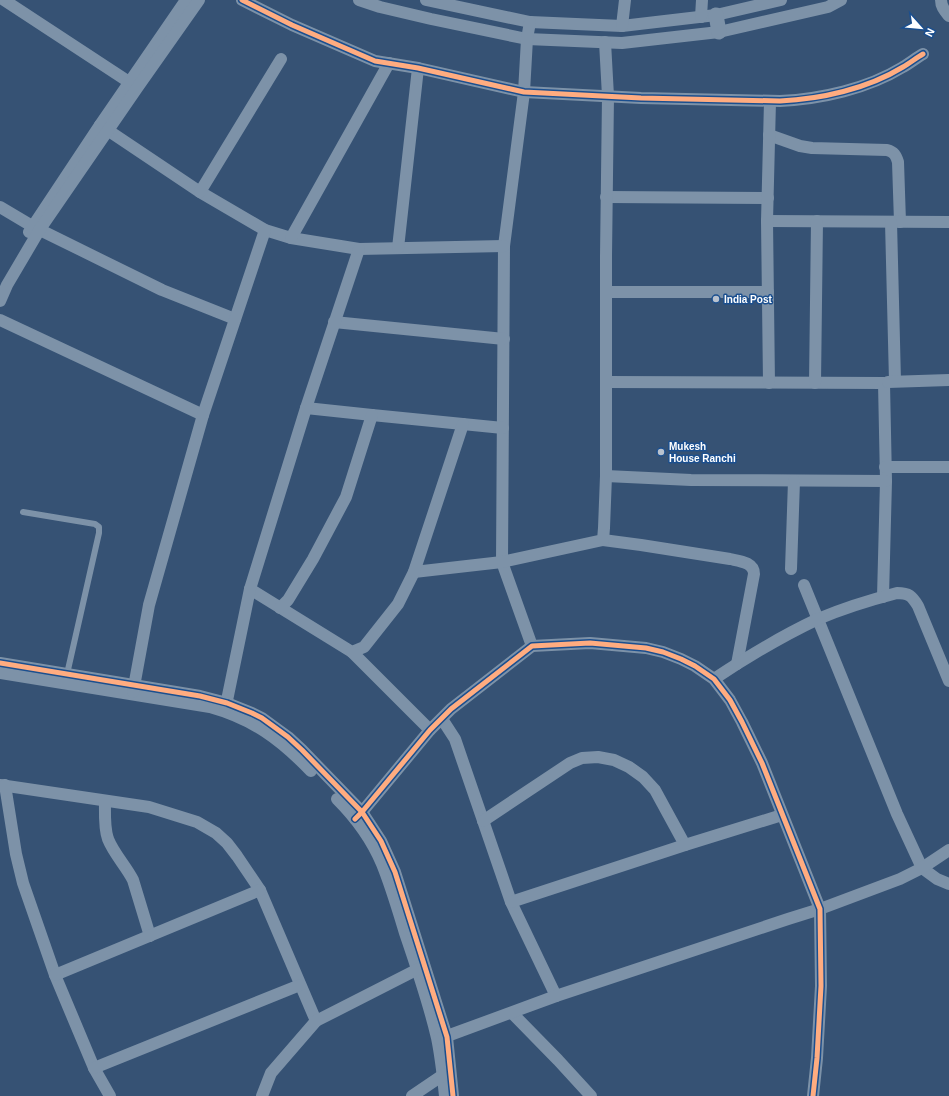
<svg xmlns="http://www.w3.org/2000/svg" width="949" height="1096" viewBox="0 0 949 1096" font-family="Arial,sans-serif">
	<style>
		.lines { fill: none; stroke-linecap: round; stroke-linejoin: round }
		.service { stroke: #7d92a8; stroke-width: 6 }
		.minor { stroke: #7d92a8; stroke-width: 12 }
		.tertiary { stroke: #7d92a8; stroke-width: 15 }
		.cycleway-casing { stroke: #1b4f8f; stroke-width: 8 }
		.cycleway { stroke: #ffac80; stroke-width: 5 }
		.poi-dot { fill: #b9c2ce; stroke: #1b4f8f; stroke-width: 1.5 }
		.labels { text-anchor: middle; stroke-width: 3; stroke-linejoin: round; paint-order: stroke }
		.poi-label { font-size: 10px; font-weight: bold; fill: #fff; stroke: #1b4f8f; text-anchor: start }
	</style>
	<rect width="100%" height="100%" fill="#365274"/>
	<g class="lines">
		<polyline class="service" points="23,512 95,524 99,527 99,533 67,674"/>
		<g class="minor">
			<polyline points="4,0 129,82"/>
			<path d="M242 0 292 25 375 61 418 68 524 92 641 98 780 101C821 99 867 89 903 67 910 63 916 58 923 54"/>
			<polyline points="359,0 380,7 431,19 527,39 622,43 719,32 828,7 841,0"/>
			<polyline points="426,0 530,22 622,26 716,15 781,0"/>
			<path d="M941 0C941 7 945 11 949 16"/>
			<polyline points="701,17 702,0"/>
			<polyline points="530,22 527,39 524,92 504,246 502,562 532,646"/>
			<polyline points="622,26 625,0"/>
			<polyline points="100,125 200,192 265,230 291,238 359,249 504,246"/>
			<path d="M769 135 800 146 812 148 887 150C894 152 896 155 898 162L900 222"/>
			<polyline points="200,192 281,59"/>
			<polyline points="606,197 768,198"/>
			<polyline points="0,207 32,226 162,290 235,319"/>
			<polyline points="767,221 949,222"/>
			<polyline points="891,222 895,381"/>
			<polyline points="29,232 100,125 186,0"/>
			<polyline points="291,238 389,63"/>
			<polyline points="398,248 418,68"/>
			<polyline points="606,292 768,292"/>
			<polyline points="0,301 7,285 40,229 137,88 199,0"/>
			<polyline points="0,320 203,415"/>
			<polyline points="334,322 504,339"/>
			<polyline points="606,382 884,383 886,481 883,597"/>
			<polyline points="888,382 949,380"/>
			<polyline points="769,383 767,221 770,101"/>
			<polyline points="815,383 817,221"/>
			<polyline points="306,408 372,415 503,428"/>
			<polyline points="885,467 949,467"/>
			<polyline points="606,476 691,480 886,481"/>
			<path d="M603 540 641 545 730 559C739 561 754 562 754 574L737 664"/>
			<polyline points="791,569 794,481"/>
			<polyline points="414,572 502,562 603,540 604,528 606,476 606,256 608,96 605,42"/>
			<polyline points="804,585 897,814 922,868 937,879 949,884"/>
			<polyline points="250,589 352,652 364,647 398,604 414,572 463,424"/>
			<polyline points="280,608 288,600 313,559 346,497 372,415"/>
			<polyline points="352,652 430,730"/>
			<polyline points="0,663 200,696 227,703 252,713 262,718 288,737 302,750 362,812 381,841 395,872 447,1037 453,1096"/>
			<path d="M0 673 210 707C253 719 280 739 311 771"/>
			<path d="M714 679C747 657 782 636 818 619 844 608 870 600 897 593 909 593 912 596 918 606L949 681"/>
			<polyline points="133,692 149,605 203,415 265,230"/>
			<polyline points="225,710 250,589 306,408 359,249"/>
			<polyline points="442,719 455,739 511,902 556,996"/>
			<polyline points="0,785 149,807 197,822 216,833 227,843 237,856 260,890 316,1021"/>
			<polyline points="5,785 16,854 23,883 55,975 94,1068 110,1096"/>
			<path d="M337 799C355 817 372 840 382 864 391 886 398 910 405 933 417 968 429 1003 437 1038 441 1057 443 1077 445 1096"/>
			<path d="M105 801C105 814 104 828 108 839 114 854 126 866 133 880L150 936"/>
			<polyline points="355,819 362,812 430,730 451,709 532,646 590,643 646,648 663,652 681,659 695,666 714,679 730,700 742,722 762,763 820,909 821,986 817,1058 813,1096"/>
			<polyline points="483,821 570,763 582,758 598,757 614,760 629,767 643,777 655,790 685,845"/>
			<polyline points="511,902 685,845 782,815"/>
			<polyline points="55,975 260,890"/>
			<polyline points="512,1013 558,1060 591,1096"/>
			<polyline points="439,1039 556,996 788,919 820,909 900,879 922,868 949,850"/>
			<polyline points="94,1068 300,985"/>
			<polyline points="262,1096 271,1073 316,1021 424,966"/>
			<polyline points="412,1096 443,1075 448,1074"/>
		</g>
		<polyline class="tertiary" points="716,15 719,32"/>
		<g class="cycleway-casing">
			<g id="cycleway">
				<path d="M242 0 292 25 375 61 418 68 524 92 641 98 780 101C821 99 867 89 903 67 910 63 916 58 923 54"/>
				<polyline points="0,663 200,696 227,703 252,713 262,718 288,737 302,750 362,812 381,841 395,872 447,1037 453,1096"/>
				<polyline points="355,819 362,812 430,730 451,709 532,646 590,643 646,648 663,652 681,659 695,666 714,679 730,700 742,722 762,763 820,909 821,986 817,1058 813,1096"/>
			</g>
		</g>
		<use href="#cycleway" class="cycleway"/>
	</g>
	<g class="poi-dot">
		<circle cx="716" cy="299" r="4"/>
		<circle cx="661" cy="452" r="4"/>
	</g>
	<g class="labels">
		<g class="poi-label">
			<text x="724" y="303">India Post</text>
			<text x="669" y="450">Mukesh<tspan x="669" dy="12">House Ranchi</tspan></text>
		</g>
	</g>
	<g transform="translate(921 28) rotate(117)" stroke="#1b4f8f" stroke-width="3" paint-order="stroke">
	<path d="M0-3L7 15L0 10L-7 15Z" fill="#ffffff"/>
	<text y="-6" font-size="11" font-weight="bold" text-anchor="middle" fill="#ffffff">N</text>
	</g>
</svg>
